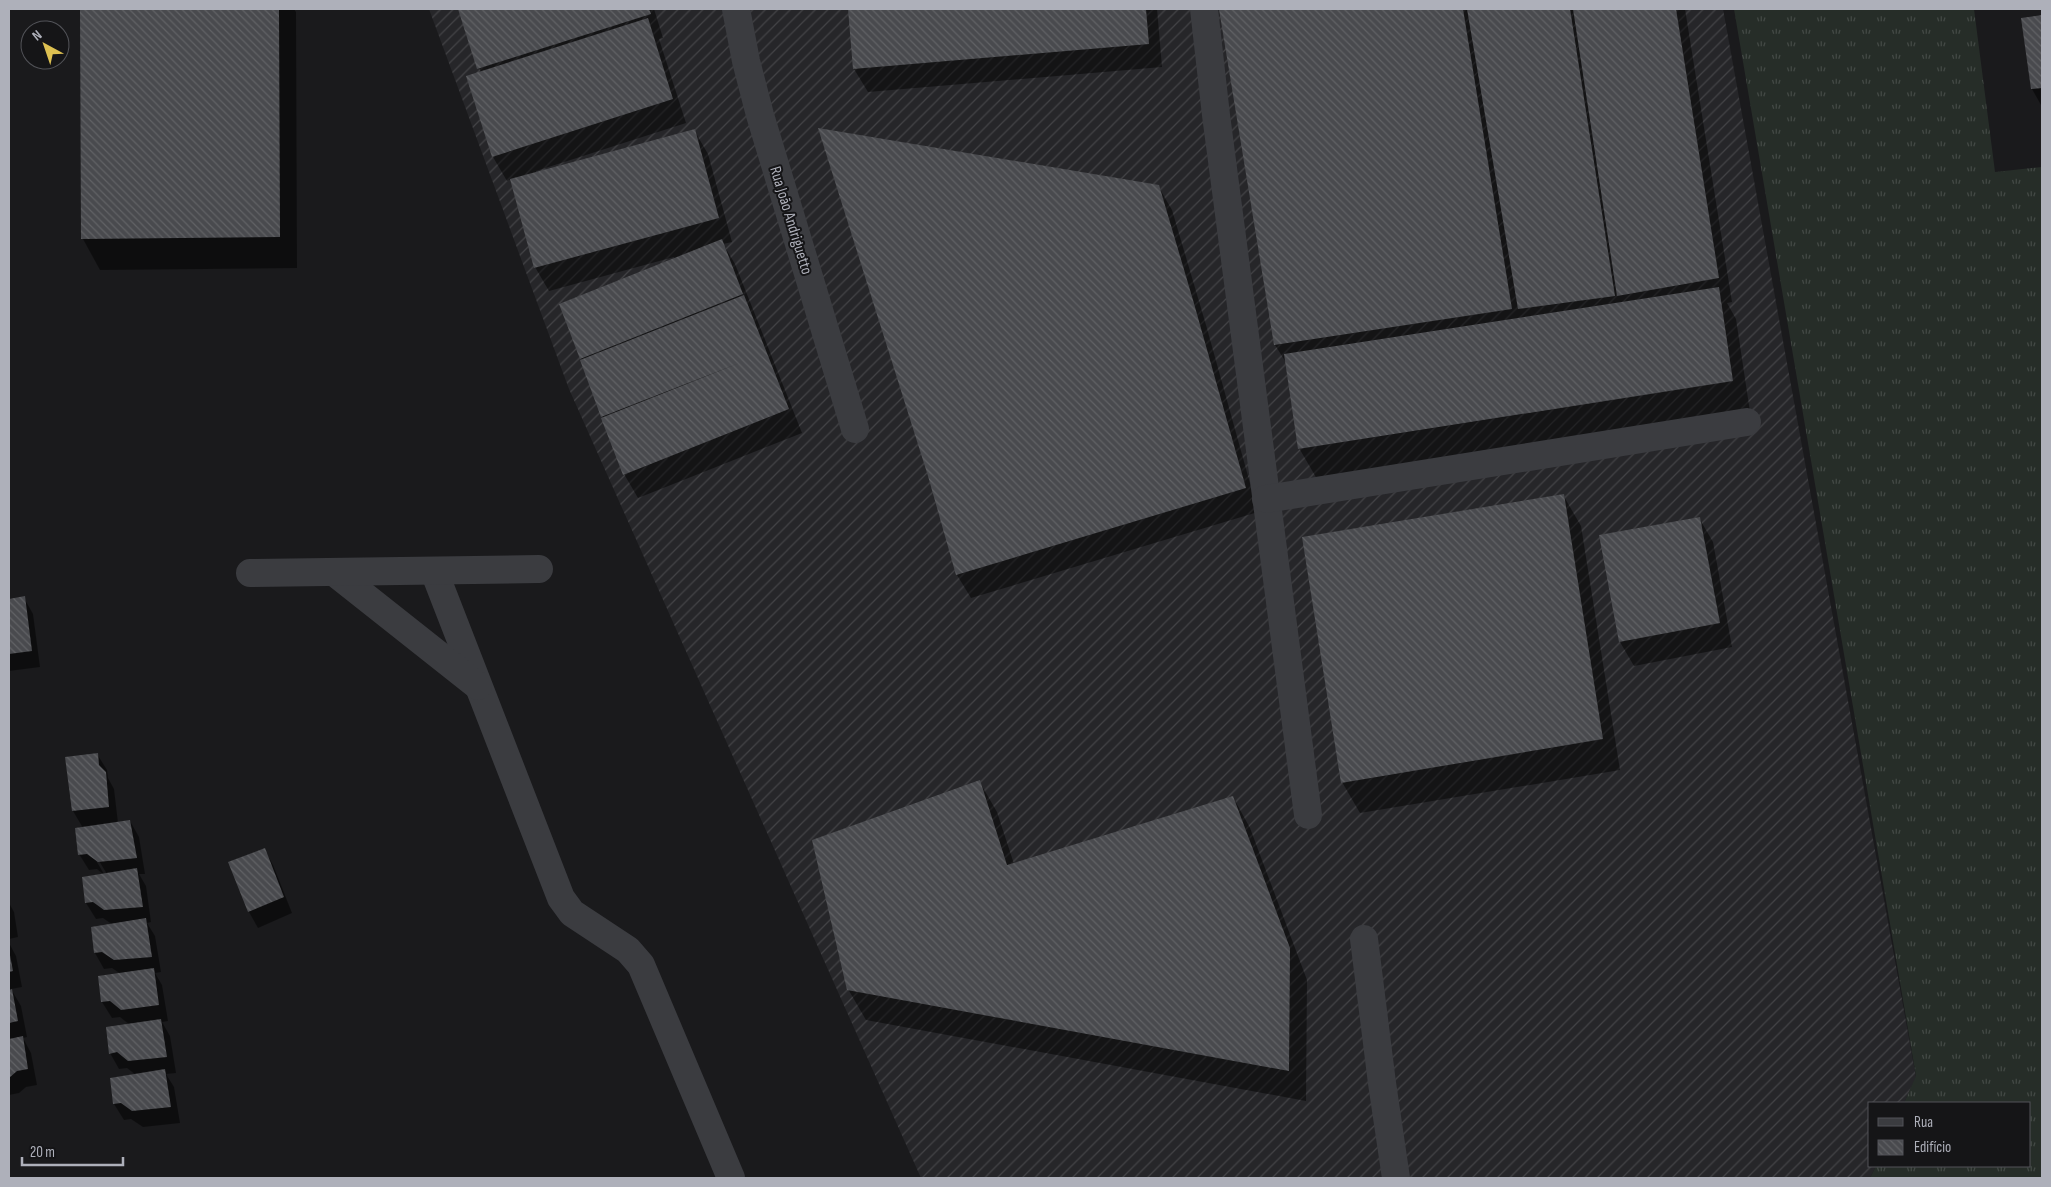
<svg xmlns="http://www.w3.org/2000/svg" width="2051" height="1187" viewBox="0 0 2051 1187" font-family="'Sofia Sans Condensed',sans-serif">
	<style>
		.industrial { fill: url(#industrial-furrows) }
		.grass { fill: url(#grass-tufts) }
		.shadow { fill: #0007; fill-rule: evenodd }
		.building { fill: url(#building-back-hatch) }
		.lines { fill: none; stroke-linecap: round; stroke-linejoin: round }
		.minor { stroke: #3b3c40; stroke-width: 28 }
		.labels { text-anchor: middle; stroke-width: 4; stroke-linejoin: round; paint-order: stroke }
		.street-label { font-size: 16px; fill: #aeb0ba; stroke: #151517 }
	</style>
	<defs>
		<pattern id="industrial-furrows" width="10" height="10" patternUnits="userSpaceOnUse" patternTransform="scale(1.25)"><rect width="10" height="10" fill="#262629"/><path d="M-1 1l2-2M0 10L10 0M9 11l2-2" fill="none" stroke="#434346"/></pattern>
		<pattern id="grass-tufts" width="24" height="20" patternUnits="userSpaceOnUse" patternTransform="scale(1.25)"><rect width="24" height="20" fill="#262d28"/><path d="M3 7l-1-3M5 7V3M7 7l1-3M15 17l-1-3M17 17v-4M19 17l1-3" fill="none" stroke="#434945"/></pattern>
		<pattern id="building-back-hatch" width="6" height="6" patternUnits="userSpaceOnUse" patternTransform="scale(1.25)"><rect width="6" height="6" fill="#494a4e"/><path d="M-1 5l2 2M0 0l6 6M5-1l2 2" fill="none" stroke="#616265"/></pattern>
	</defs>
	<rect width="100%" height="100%" fill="#1a1a1c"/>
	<polygon class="industrial" points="429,9 1723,9 1916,1077 1904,1103 1870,1103 1870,1166 1876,1166 1870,1178 921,1178 569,389"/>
	<polygon class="grass" points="1734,9 1974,9 1995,172 2042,167 2042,1178 1870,1178 1876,1166 2030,1166 2030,1103 1904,1103 1916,1076"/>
	<g class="shadow">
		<polygon points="81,9 294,9 296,12 297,268 100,270 83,239"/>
		<polygon points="459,9 654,9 663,38 659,39 686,123 536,171 536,173 694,130 708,154 732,242 723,244 735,264 802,433 638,498 624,474 581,358 675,259 674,257 549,291 535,267 512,179 507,181 493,157 468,77 481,73"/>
		<polygon points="849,9 1157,9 1162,67 868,92 854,69"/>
		<polygon points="1220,9 1685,9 1732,302 1727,303 1736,319 1750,412 1317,479 1299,448 1287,364 1275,345"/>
		<polygon points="2042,16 2042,105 2041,105 2032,89 2022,19"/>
		<polygon points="1158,186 1172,210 1206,325 1258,512 971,598 957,575 929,476"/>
		<polygon points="1563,495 1581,526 1620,770 1360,813 1342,782"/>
		<polygon points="1699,518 1713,542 1732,647 1634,666 1620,642 1600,536"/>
		<polygon points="24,598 33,614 40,667 9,671 9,600"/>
		<path d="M97 754 107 770 108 778 114 789 118 823 130 821 139 837 145 874H139L146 886 151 922 147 923 155 936 161 972 155 973 162 985 168 1021 162 1022 170 1036 176 1073 166 1074 174 1087 180 1123 143 1127 131 1119 124 1120 114 1104 111 1079 136 1075 127 1068 119 1069 110 1053 130 1025 120 1017 112 1018 102 1002 99 977 121 974 112 968 104 969 95 953 92 928 113 925 103 918 96 919 86 903 83 878 104 875 97 869 89 870 79 854 83 828 73 811 66 758ZM96 856 107 874H104L94 857Z"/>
		<polygon points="979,781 997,812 1014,864 1233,797 1250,828 1307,980 1306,1101 866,1020 848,989"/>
		<polygon points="264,849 273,865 292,913 258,928 249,912 230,863"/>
		<polygon points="9,903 14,912 18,937 9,939"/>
		<polygon points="9,943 16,956 22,987 11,989 21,1006 27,1037 23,1038 31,1053 37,1085 26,1087 19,1093 9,1095"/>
	</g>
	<g class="building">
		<polygon points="80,9 279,9 280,237 81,239"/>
		<polygon points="458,9 649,9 651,14 477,69"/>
		<polygon points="848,9 1146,9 1149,44 853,69"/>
		<polygon points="1219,9 1463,9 1512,309 1274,345"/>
		<polygon points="1467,9 1570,9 1615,296 1518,309"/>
		<polygon points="1573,9 1676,9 1719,278 1617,296"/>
		<polygon points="2042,15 2042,88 2031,89 2021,18"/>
		<polygon points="648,18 673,99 492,157 466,76"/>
		<polygon points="818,128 1159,185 1193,300 1246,488 956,575 928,476"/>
		<polygon points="695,129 719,218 534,268 510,179"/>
		<polygon points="722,239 743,294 580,359 559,304"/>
		<polygon points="1719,287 1733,381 1298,449 1284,354"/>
		<polygon points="744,295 789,409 623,475 601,418 742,362 601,417 580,360"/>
		<polygon points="1564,494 1603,739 1341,783 1302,537"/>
		<polygon points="1700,517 1720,623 1619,642 1599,535"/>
		<polygon points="25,596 32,651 9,654 9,599"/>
		<polygon points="98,753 99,765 106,772 109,807 72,811 65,757"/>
		<polygon points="980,780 1007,865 1233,796 1290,948 1289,1071 847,990 812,840"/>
		<polygon points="130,820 137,858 98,862 87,854 78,855 75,828"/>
		<polygon points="265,848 284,897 248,912 228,862"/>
		<polygon points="137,868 143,907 104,910 93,902 85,903 82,877"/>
		<polygon points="146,918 152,957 114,960 102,952 94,953 91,927"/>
		<polygon points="9,950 13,971 9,972"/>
		<polygon points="154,968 159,1005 121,1010 110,1001 101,1002 98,976"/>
		<polygon points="12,989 18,1021 9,1023 9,990"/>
		<polygon points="161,1019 167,1057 128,1061 117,1052 109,1054 106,1027"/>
		<polygon points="23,1036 28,1069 17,1071 9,1078 9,1039"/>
		<polygon points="165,1069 171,1107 132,1111 121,1103 113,1104 110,1078"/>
	</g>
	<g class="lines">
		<g class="minor">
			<polyline points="736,9 746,61 760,115 855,429"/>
			<polyline points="1204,9 1216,115 1308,815"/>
			<polyline points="1266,499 1747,422"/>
			<polyline points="434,571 561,898 572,913 628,950 641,965 731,1178"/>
			<polyline points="334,572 478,686"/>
			<polyline points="250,573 539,569"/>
			<polyline points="1364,939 1382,1083 1396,1178"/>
		</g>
	</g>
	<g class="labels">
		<g class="street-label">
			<text transform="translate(792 220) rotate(73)" y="6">Rua João Andriguetto</text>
		</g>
	</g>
	<rect width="2051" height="1187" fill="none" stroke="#aeb0ba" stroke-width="20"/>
	<rect x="1868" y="1102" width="162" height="65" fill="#151517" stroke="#525358"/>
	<rect x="1878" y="1118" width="25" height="8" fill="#3b3c40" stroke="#525358"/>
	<text x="1914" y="1127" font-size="15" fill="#aeb0ba">Rua</text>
	<rect x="1878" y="1140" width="25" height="15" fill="url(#building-back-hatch)" stroke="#525358"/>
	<text x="1914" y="1152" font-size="15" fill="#aeb0ba">Edifício</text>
	<g transform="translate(45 45) rotate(320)"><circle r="24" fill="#151517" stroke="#525358"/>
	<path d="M0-4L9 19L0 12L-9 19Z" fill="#ddc051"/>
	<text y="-8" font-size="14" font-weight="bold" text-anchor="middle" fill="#aeb0ba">N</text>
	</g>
	<path d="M22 1157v8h101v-8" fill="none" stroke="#aeb0ba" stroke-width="2.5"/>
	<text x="30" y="1157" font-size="15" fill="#aeb0ba" stroke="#151517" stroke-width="4" paint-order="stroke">20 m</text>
</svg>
